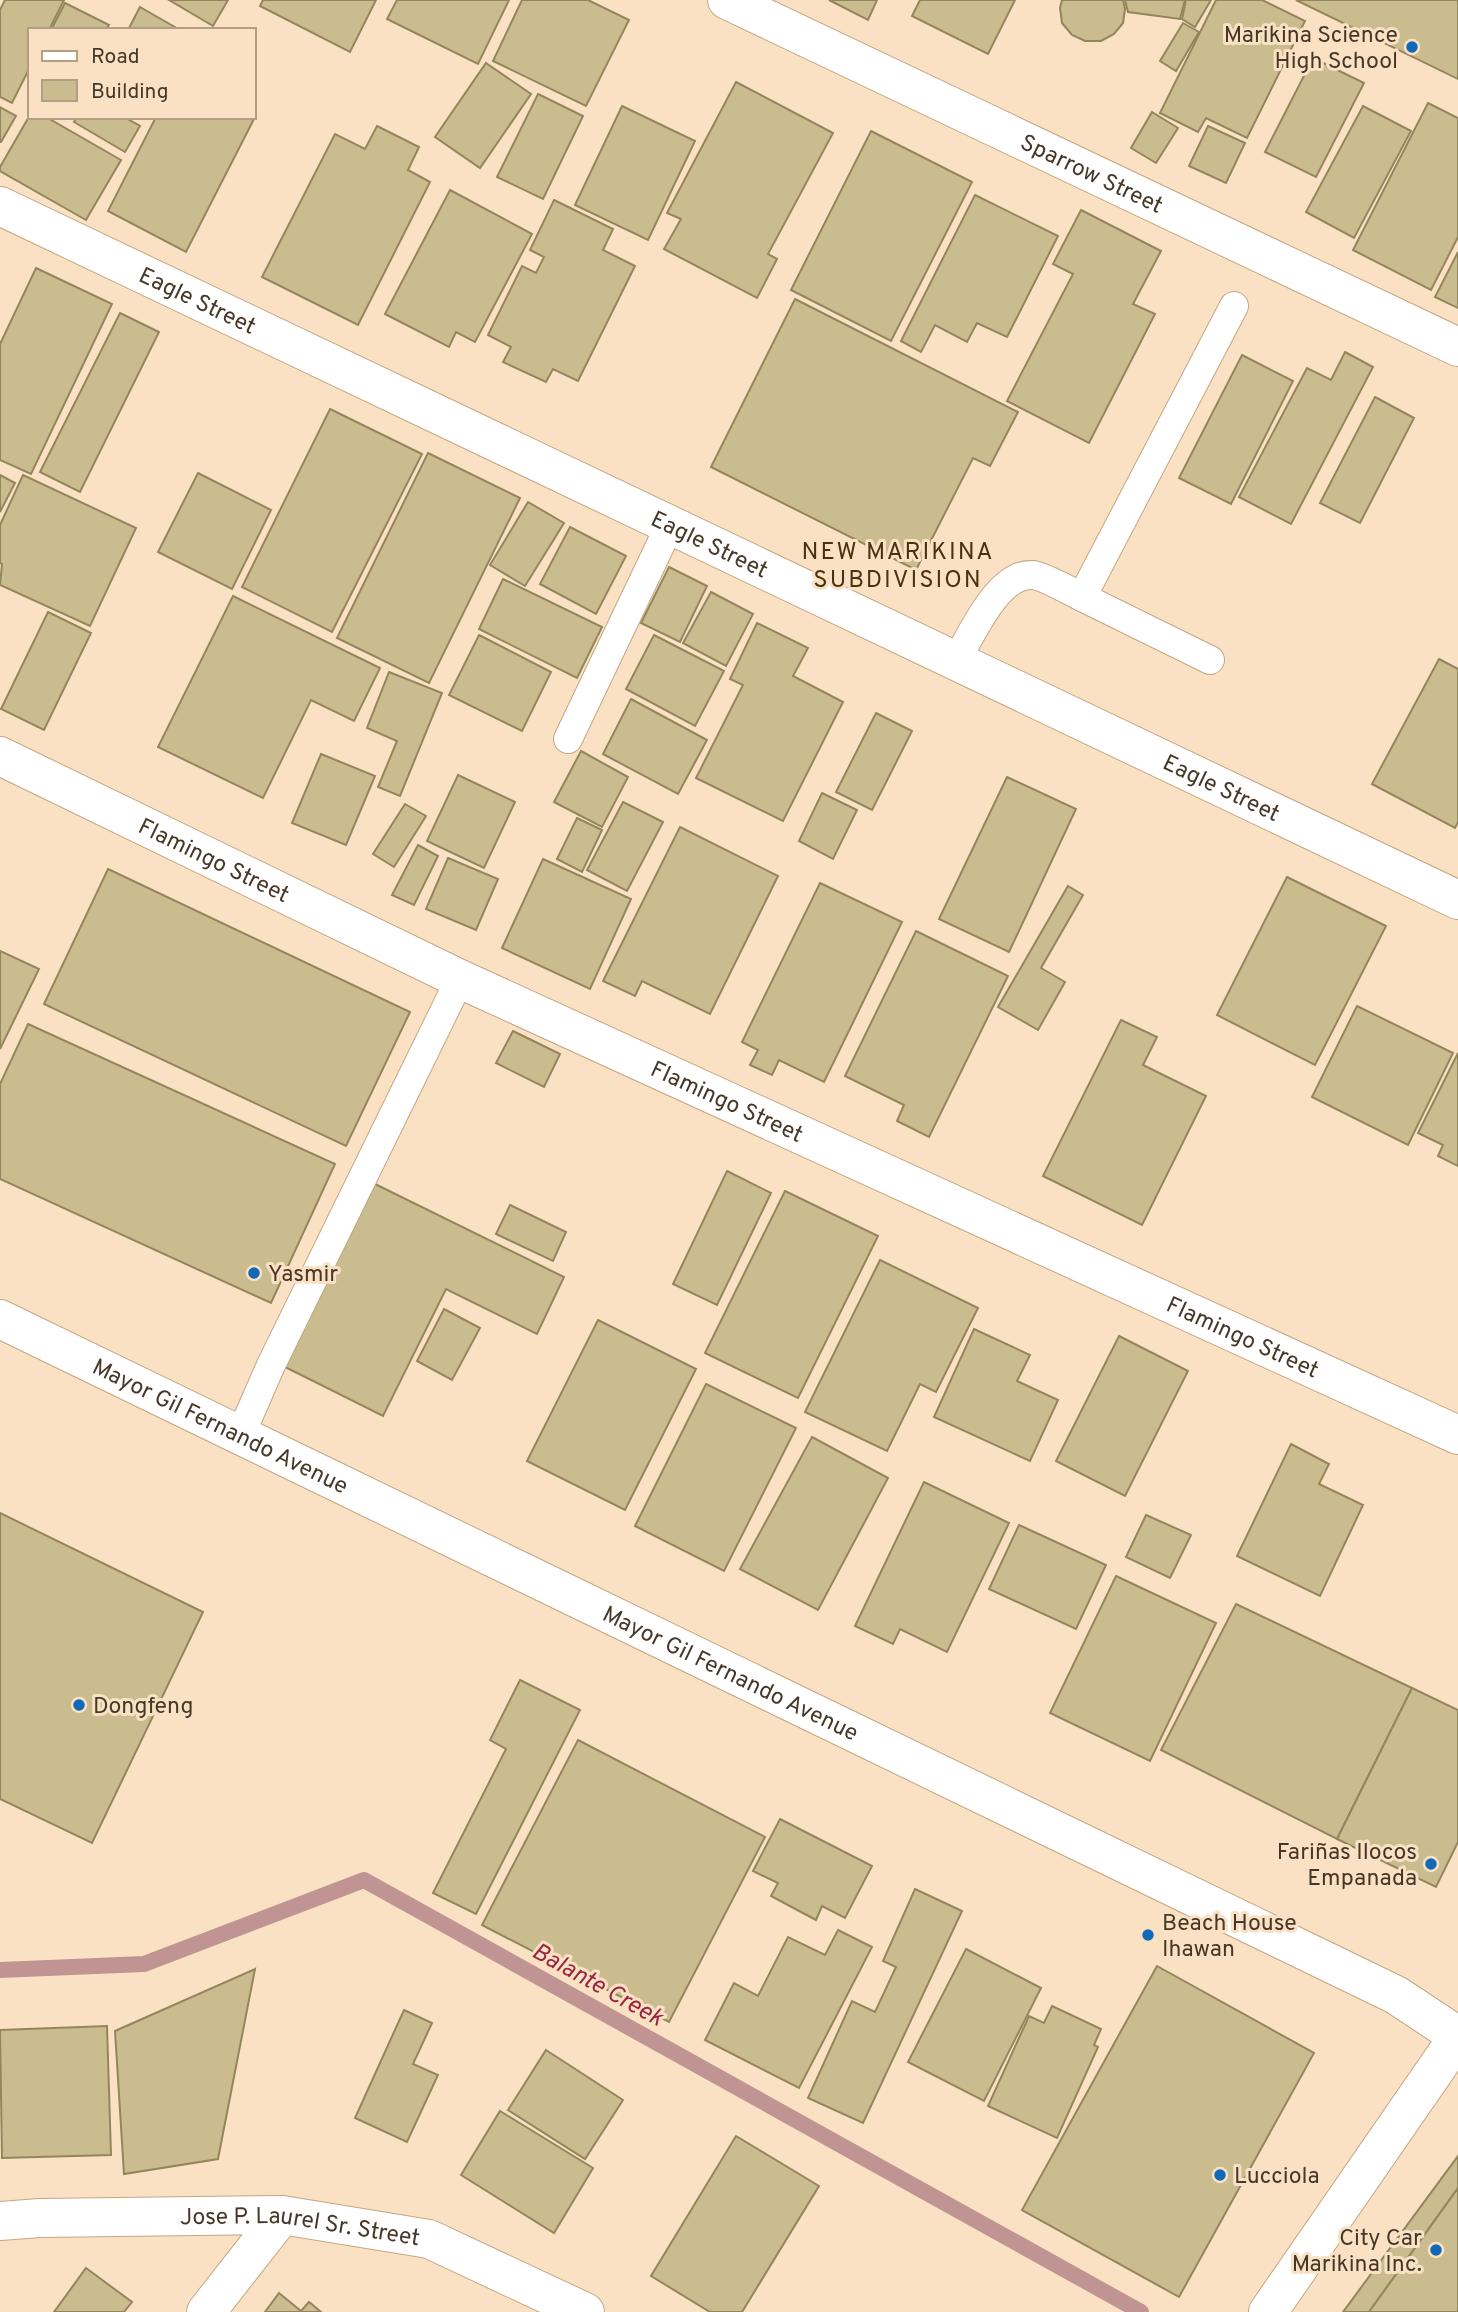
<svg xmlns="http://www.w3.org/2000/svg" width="1458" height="2312" viewBox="0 0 1458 2312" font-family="Overpass,sans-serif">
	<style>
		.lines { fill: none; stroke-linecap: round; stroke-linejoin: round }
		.stream { stroke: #bf9493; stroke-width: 16 }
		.building { fill: #cbbc90; stroke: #94865c; stroke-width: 2 }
		.service-casing { stroke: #c5a682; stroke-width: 30 }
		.minor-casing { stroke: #c5a682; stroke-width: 40 }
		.tertiary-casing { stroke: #c5a682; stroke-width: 40 }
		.secondary-casing { stroke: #c5a682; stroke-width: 40 }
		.service { stroke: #fff; stroke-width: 28 }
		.minor { stroke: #fff; stroke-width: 38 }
		.tertiary { stroke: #fff; stroke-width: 38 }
		.secondary { stroke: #fff; stroke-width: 38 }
		.poi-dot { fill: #116ab7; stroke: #fbe1c3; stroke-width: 2.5 }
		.labels { text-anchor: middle; stroke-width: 6; stroke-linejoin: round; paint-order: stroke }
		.poi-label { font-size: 23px; fill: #453829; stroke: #fbe1c3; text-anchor: start }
		.street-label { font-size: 23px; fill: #453829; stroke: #fbe1c3 }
		.neighbourhood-label { font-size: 24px; letter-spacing: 2px; fill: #4b320f; stroke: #fbe1c3 }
		.water-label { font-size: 24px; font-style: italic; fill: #982441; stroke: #fbe1c3 }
	</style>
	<rect width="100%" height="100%" fill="#fbe1c3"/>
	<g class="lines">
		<polyline class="stream" points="0,1970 144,1964 364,1880 1141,2312"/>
	</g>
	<g class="building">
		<polygon points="5,0 64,0 49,30 30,30 30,67 12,103 0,97 0,10"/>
		<polygon points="169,0 228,0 213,26"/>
		<polygon points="263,0 376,0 350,52 260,6"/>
		<polygon points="397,0 509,0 478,64 387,19"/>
		<polygon points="522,0 588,0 629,20 586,106 493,61"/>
		<polygon points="829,0 877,0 868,20"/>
		<polygon points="920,0 1015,0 988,54 912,16"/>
		<polygon points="1062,0 1123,0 1125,9 1123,23 1114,34 1101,41 1085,41 1072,35 1062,23 1060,8"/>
		<polygon points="1125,0 1185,0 1180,19 1128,12"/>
		<polygon points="1186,0 1211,0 1195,27 1182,19"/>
		<polygon points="1216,0 1262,0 1305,21 1247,138 1206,118 1198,132 1160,113"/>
		<polygon points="1296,0 1458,0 1458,79"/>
		<polygon points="65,3 109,25 106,30 51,30"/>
		<polygon points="140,7 180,30 128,30"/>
		<polygon points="1183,23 1199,32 1176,71 1160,61"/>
		<polygon points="1313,58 1364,83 1316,177 1265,152"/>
		<polygon points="486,63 531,94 480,168 435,137"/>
		<polygon points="736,82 833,133 768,254 777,259 757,298 664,249 681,219 667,213"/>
		<polygon points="538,94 583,116 543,199 497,177"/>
		<polygon points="1428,103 1458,118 1458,237 1431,290 1353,250"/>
		<polygon points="622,106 695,141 648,240 575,205"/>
		<polygon points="1363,106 1411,131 1354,238 1306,212"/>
		<polygon points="0,107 16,116 1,142 0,142"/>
		<polygon points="1152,112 1178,128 1156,163 1131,148"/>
		<polygon points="254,114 256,115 186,252 108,211 156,117 254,117"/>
		<polygon points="30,115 30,117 46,117 121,160 86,220 0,171 0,167"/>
		<polygon points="77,117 124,117 140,126 125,152 74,122"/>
		<polygon points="377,126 419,147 408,170 430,182 358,325 262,277 335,134 365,149"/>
		<polygon points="1208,126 1245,143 1226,183 1189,166"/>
		<polygon points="871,131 972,182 891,341 791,290"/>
		<polygon points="450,190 532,234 475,342 456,332 449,347 385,314"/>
		<polygon points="975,195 1058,236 1007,337 977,323 967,342 935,325 921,352 901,341"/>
		<polygon points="554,200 613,229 603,250 635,266 578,381 553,369 546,382 503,362 511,347 488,335 522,266 536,273 544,257 530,250"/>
		<polygon points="1081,210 1161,251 1133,304 1155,314 1089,443 1007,401 1073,274 1053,264"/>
		<polygon points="1458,252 1458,308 1435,297"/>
		<polygon points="36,268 112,304 31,474 0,460 0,344"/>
		<polygon points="795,299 1018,412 990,466 973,458 916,570 711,467"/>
		<polygon points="120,313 159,332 80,492 40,472"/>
		<polygon points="1345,352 1373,367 1291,524 1239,497 1307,368 1331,380"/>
		<polygon points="1242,355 1293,381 1231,504 1179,478"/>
		<polygon points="1375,397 1414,418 1360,523 1320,503"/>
		<polygon points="330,409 422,454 332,632 242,587"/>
		<polygon points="428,453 520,498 429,683 337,638"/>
		<polygon points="198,473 271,510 232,589 158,552"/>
		<polygon points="0,475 15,483 0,512"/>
		<polygon points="23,475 136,528 90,626 0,585 2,564 0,563 0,525"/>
		<polygon points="528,502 564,523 525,586 490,565"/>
		<polygon points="570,527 626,556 596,614 540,584"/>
		<polygon points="669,567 707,586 680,642 641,623"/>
		<polygon points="503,579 602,627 577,678 479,629"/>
		<polygon points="711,592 753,614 726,666 683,643"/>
		<polygon points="233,596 380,668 354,721 311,700 263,798 158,747"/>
		<polygon points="48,612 91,633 44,730 1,709"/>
		<polygon points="757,623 808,648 793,676 843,702 783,821 696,778 743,685 730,679"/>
		<polygon points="479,635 551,672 522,731 449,695"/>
		<polygon points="654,635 724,671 695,726 626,689"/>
		<polygon points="1439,659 1458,669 1458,822 1455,828 1372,784"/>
		<polygon points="389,672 442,693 400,796 378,787 397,741 367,728"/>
		<polygon points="631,699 707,740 678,794 603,754"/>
		<polygon points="876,713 912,731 872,810 836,792"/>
		<polygon points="581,751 628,777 602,827 554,802"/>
		<polygon points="321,754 375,776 346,845 292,823"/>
		<polygon points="458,775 515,802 484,868 427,841"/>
		<polygon points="1007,777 1076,809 1009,952 939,919"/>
		<polygon points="822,793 857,810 833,859 799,841"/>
		<polygon points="623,802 663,822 627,891 587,870"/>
		<polygon points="405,804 426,816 394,867 373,854"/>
		<polygon points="577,818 602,830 582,872 557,859"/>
		<polygon points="680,827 778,876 710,1014 642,981 635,996 603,981"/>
		<polygon points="418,845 438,856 414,905 392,895"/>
		<polygon points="448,858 498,879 476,930 426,909"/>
		<polygon points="543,859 631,899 590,989 502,948"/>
		<polygon points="108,869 410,1012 346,1146 44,1004"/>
		<polygon points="1287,877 1386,926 1315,1065 1217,1015"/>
		<polygon points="820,883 902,922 824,1082 779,1060 772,1075 750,1065 758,1050 742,1042"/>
		<polygon points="1068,886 1083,895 1041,968 1065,982 1038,1030 998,1007"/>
		<polygon points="916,931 1008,976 929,1137 897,1121 904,1105 845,1076"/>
		<polygon points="0,951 39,969 0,1049"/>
		<polygon points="1357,1006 1453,1053 1408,1145 1312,1097"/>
		<polygon points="1121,1020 1157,1037 1143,1065 1206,1096 1142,1225 1043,1176"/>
		<polygon points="28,1024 335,1164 271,1303 0,1179 0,1084"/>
		<polygon points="513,1031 560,1054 544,1087 496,1063"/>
		<polygon points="1458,1053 1458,1166 1438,1156 1443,1145 1418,1133"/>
		<polygon points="727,1171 771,1193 717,1305 673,1284"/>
		<polygon points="375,1184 564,1277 537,1334 446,1289 383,1416 285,1367"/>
		<polygon points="785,1191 878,1236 798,1398 705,1353"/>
		<polygon points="510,1205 566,1232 553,1261 496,1234"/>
		<polygon points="880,1260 978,1308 936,1392 920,1384 887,1451 805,1412"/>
		<polygon points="444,1309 480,1328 452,1380 417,1361"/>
		<polygon points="598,1320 696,1369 625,1510 527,1461"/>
		<polygon points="974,1329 1030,1355 1017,1381 1058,1400 1030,1461 934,1417"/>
		<polygon points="1119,1336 1188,1371 1125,1496 1056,1461"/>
		<polygon points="706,1384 796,1428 724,1571 635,1526"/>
		<polygon points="812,1437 888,1478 818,1610 740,1569"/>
		<polygon points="1291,1444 1329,1464 1319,1484 1363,1505 1320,1596 1237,1556"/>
		<polygon points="924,1482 1009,1523 947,1652 900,1629 893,1644 855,1626"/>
		<polygon points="0,1513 203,1612 92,1843 0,1799"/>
		<polygon points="1146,1515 1191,1535 1170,1578 1126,1557"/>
		<polygon points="1019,1525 1106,1565 1076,1629 989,1589"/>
		<polygon points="1116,1576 1216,1623 1150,1761 1050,1713"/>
		<polygon points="1236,1604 1412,1688 1337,1839 1161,1750"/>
		<polygon points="520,1680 580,1710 476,1914 433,1893 506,1749 490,1740"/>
		<polygon points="1412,1688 1458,1710 1458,1842 1436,1887 1337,1839"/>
		<polygon points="578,1740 765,1837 669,2022 482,1925"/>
		<polygon points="780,1819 872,1866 845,1918 822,1906 816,1920 771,1896 778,1883 753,1871"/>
		<polygon points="915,1889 962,1911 863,2123 808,2098 852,2001 875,2012 896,1967 883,1961"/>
		<polygon points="838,1930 872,1947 799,2088 705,2040 734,1983 758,1996 788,1937 825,1955"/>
		<polygon points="966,1949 1041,1988 984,2101 908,2062"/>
		<polygon points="1157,1966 1314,2053 1179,2297 1022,2210"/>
		<polygon points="255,1969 218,2159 124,2174 115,2031"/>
		<polygon points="1052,2006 1101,2029 1094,2045 1098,2047 1057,2138 988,2106 1029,2016 1044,2023"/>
		<polygon points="404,2010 432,2023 413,2064 438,2075 407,2142 355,2118"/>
		<polygon points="107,2026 111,2155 2,2158 0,2030"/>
		<polygon points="546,2050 623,2100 585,2159 508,2110"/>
		<polygon points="500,2111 593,2168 554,2233 461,2175"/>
		<polygon points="736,2136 819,2186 742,2312 710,2312 651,2276"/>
		<polygon points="1458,2156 1458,2188 1369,2312 1343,2312"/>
		<polygon points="1458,2188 1458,2312 1369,2312"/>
		<polygon points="86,2268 132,2302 124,2312 54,2312"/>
		<polygon points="279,2293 301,2311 309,2302 321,2312 265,2312"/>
	</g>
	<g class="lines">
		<g class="service-casing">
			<g id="service">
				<polyline points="1210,660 1082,597 1234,306"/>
				<path d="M956 661C971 636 998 572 1033 575 1043 576 1072 592 1082 597"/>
				<polyline points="568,739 670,525"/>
				<polyline points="240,1436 271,1365 460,979"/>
			</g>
		</g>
		<g class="minor-casing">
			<g id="minor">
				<path id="s1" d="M727 0 1458 347"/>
				<path id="s2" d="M0 206 1458 900"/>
				<path id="s3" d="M0 756 460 979 1458 1435"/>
				<path id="s4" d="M0 2221 40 2218 282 2215 429 2239 585 2312"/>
				<polyline points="206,2312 282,2215"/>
			</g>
		</g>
		<g class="tertiary-casing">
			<polyline id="tertiary" points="1268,2312 1458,2037"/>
		</g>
		<g class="secondary-casing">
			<g id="secondary">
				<path id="s5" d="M0 1319 1396 1995 1458 2036"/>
			</g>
		</g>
		<use href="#service" class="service"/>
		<use href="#minor" class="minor"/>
		<use href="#tertiary" class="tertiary"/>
		<use href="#secondary" class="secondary"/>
	</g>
	<g class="poi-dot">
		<circle cx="1412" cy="47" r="7"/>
		<circle cx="254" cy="1273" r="7"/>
		<circle cx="79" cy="1705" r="7"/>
		<circle cx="1431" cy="1864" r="7"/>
		<circle cx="1148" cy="1935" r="7"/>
		<circle cx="1220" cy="2175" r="7"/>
		<circle cx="1436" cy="2250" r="7"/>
	</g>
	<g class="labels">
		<g class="poi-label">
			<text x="1398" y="42" text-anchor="end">Marikina Science<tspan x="1398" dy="26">High School</tspan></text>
			<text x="268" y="1281">Yasmir</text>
			<text x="93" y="1713">Dongfeng</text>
			<text x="1417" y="1859" text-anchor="end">Fariñas Ilocos<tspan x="1417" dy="26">Empanada</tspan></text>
			<text x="1162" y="1930">Beach House<tspan x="1162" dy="26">Ihawan</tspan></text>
			<text x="1234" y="2183">Lucciola</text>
			<text x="1422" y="2245" text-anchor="end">City Car<tspan x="1422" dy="26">Marikina Inc.</tspan></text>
		</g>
		<g class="street-label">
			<text dy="8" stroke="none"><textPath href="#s1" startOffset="404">Sparrow Street</textPath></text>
			<text dy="8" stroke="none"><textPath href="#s2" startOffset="219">Eagle Street</textPath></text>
			<text dy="8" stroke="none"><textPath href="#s2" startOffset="786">Eagle Street</textPath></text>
			<text dy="8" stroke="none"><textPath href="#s2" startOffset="1353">Eagle Street</textPath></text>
			<text dy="8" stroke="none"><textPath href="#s3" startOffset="238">Flamingo Street</textPath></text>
			<text dy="8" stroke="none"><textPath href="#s3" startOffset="805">Flamingo Street</textPath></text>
			<text dy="8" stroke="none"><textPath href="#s3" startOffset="1372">Flamingo Street</textPath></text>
			<text dy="8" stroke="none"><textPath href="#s5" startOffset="245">Mayor Gil Fernando Avenue</textPath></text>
			<text dy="8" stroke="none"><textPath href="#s5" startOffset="812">Mayor Gil Fernando Avenue</textPath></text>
			<text dy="8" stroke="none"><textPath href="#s4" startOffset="301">Jose P. Laurel Sr. Street</textPath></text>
		</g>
		<g class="neighbourhood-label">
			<text x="898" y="559">NEW MARIKINA<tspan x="898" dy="28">SUBDIVISION</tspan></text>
		</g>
		<g class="water-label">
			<text transform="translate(598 1984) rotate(29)" y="8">Balante Creek</text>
		</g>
	</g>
	<rect x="28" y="28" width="228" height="91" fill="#fbe1c3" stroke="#b29d85" stroke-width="2"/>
	<rect x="42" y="51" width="35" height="10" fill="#ffffff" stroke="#b29d85" stroke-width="2"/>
	<text x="91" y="63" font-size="21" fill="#453829">Road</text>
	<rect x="42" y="80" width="35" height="21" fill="#cbbc90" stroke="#b29d85" stroke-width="2"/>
	<text x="91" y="98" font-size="21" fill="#453829">Building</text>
</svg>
